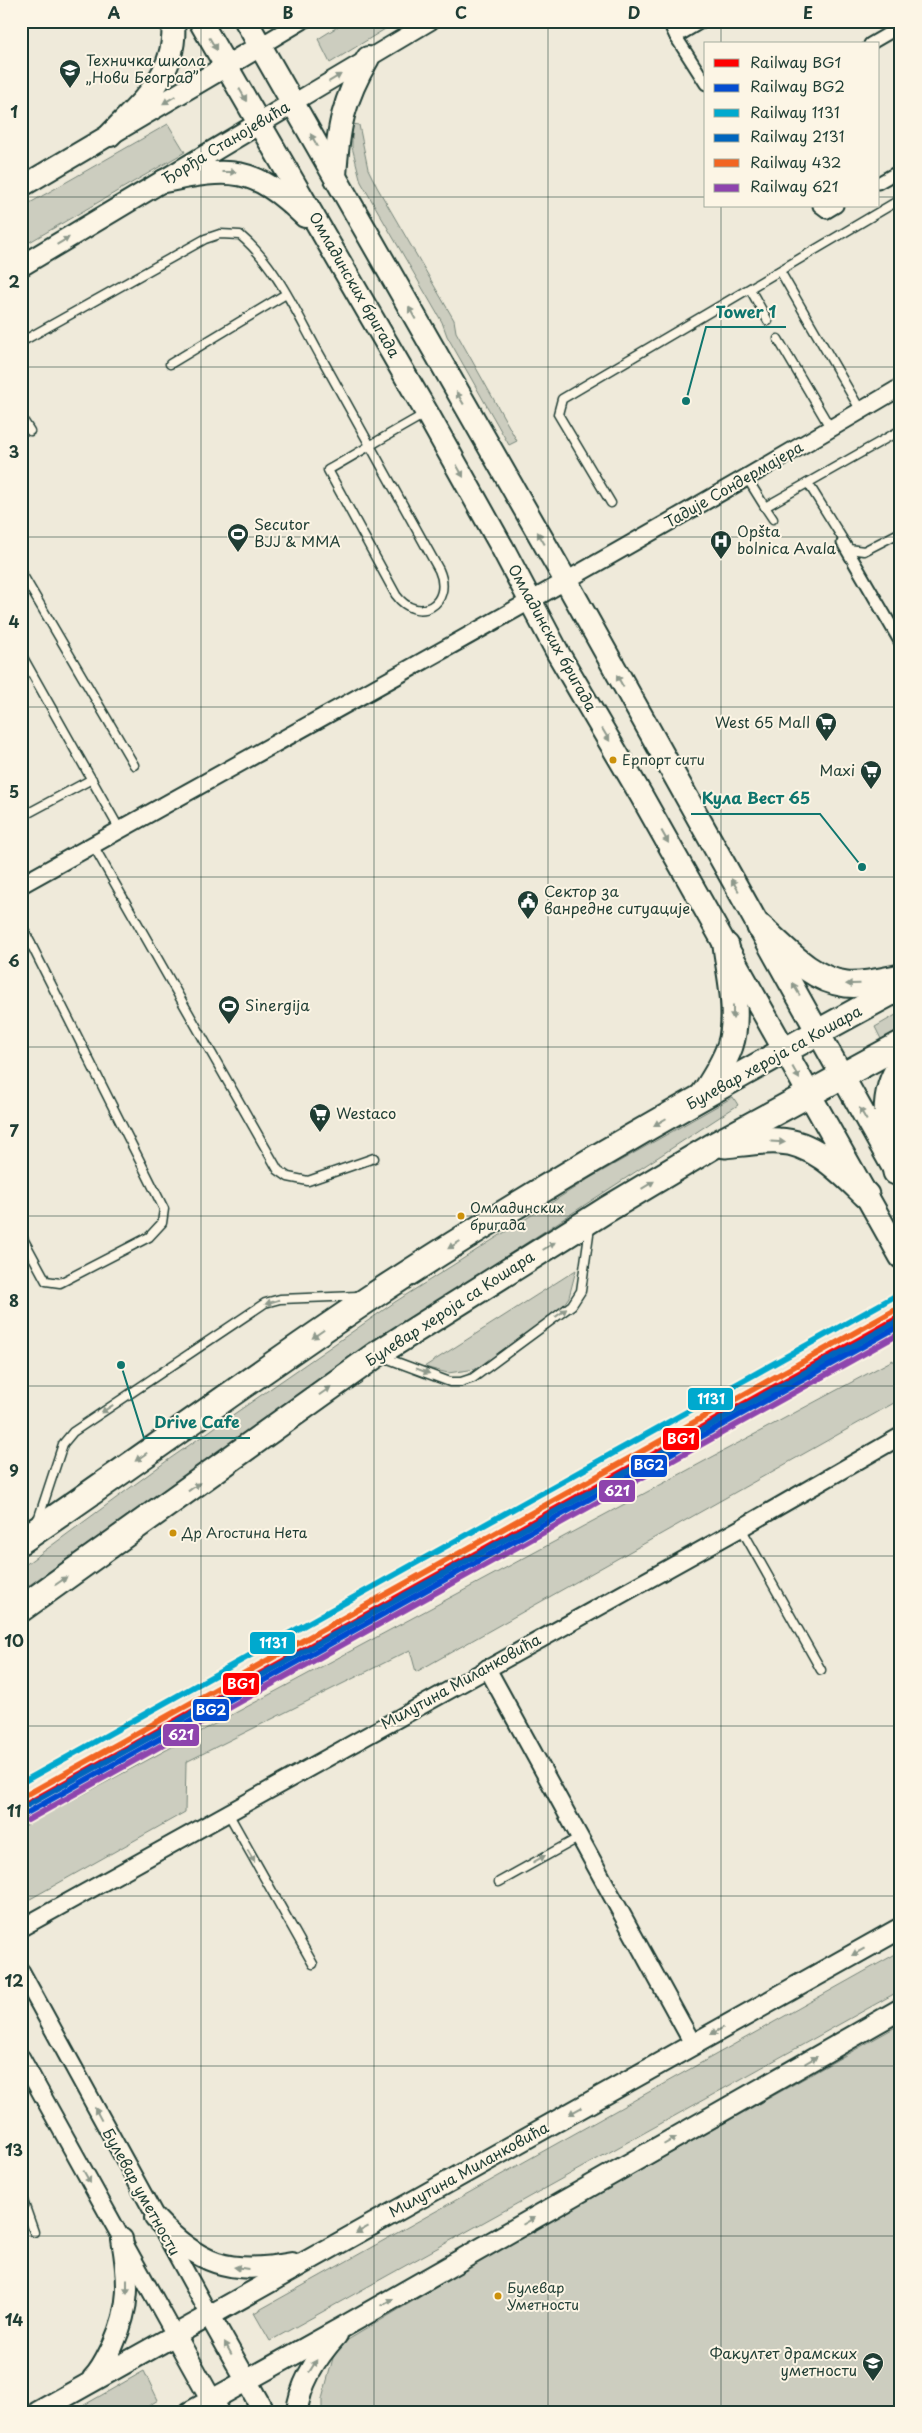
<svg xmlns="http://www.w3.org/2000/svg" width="922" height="2433" viewBox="0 0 922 2433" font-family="'Playpen Sans',sans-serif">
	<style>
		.green { fill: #cccdbf; stroke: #76857a }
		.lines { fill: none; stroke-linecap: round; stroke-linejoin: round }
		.service-casing { stroke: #1f3d34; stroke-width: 11 }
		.pedestrian-casing { stroke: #1f3d34; stroke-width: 15 }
		.minor-casing { stroke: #1f3d34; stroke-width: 20 }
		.tertiary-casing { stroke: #1f3d34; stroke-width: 24 }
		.secondary-casing { stroke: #1f3d34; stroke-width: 26 }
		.primary-casing { stroke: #1f3d34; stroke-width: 29 }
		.service { stroke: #fcf5e5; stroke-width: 8 }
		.pedestrian { stroke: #fcf5e5; stroke-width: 11 }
		.minor { stroke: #fcf5e5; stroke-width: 16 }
		.tertiary { stroke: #fcf5e5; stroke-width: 20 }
		.secondary { stroke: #fcf5e5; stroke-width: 22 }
		.primary { stroke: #fcf5e5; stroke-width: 25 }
		.rail-1-casing { stroke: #fcf5e5; stroke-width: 10 }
		.rail-2-casing { stroke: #fcf5e5; stroke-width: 10 }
		.rail-3-casing { stroke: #fcf5e5; stroke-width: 10 }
		.rail-4-casing { stroke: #fcf5e5; stroke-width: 10 }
		.rail-5-casing { stroke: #fcf5e5; stroke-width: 10 }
		.rail-6-casing { stroke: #fcf5e5; stroke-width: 10 }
		.rail-1 { stroke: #f00; stroke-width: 6 }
		.rail-2 { stroke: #044cd0; stroke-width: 6 }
		.rail-3 { stroke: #00a9ce; stroke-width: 6 }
		.rail-4 { stroke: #0065bd; stroke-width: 6 }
		.rail-5 { stroke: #f26522; stroke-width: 6 }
		.rail-6 { stroke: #8e44ad; stroke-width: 6 }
		.oneway { fill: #8e998c }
		.grid { fill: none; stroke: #1f3d34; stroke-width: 1; stroke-opacity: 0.55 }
		.bus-dot { fill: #cc910a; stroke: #fcf5e5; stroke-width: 2 }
		.labels { text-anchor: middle; stroke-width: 4; stroke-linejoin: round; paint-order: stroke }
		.bus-label { font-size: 14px; fill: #1f3d34; stroke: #fcf5e5; text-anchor: start }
		.poi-label { font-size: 15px; fill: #1f3d34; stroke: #fcf5e5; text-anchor: start }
		.street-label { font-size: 15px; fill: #1f3d34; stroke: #fcf5e5 }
		.leader { fill: none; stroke: #0f766e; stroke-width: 2 }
		.callout-dot { fill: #0f766e; stroke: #fcf5e5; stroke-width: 2 }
		.callout-label { font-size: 16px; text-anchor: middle; font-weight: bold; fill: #0f766e; stroke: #fcf5e5; stroke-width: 4; stroke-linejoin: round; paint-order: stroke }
		.line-badge { stroke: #fcf5e5; stroke-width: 2 }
		.badge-label { font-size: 14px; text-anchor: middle; font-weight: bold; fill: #fff }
		.neatline { fill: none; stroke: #1f3d34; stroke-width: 2 }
		.grid-label { font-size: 16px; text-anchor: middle; font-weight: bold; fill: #1f3d34 }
	</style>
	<rect width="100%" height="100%" fill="#efeada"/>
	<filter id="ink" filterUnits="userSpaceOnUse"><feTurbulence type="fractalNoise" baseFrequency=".02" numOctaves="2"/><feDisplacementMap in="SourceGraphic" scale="10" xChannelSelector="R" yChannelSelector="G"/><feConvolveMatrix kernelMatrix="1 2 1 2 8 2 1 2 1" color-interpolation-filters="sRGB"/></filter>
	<g filter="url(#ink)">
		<g class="green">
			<polygon points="347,21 398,21 330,63 318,39"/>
			<polygon points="168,124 185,152 21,247 21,208"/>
			<polygon points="352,124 359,125 368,169 377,187 454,320 456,332 517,441 509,445 447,336 442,322 361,182 352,147"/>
			<polygon points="901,1012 901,1032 883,1043 875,1027"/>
			<polygon points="733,1097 738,1105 396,1328 21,1591 21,1568 168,1460 395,1302 590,1178"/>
			<polygon points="576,1270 569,1297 562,1307 476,1369 448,1373 424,1367"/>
			<polygon points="893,1360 901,1380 901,1399 416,1672 410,1650 186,1762 185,1812 23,1903 21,1899 21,1828"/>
			<polygon points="901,1951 901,1990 270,2341 254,2313"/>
			<polygon points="901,2024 901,2412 322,2412 322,2399 336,2347 502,2248"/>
			<polygon points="144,2371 158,2400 139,2412 72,2412"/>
		</g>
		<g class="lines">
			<g class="service-casing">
				<g id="service">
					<polyline points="780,271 861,411"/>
					<polyline points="750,289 768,321"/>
					<polyline points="778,339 831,429"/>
					<path d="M21 342 205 239 220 234 240 235C277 266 298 316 321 357 361 428 400 499 439 570 454 604 418 625 396 595L328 470C360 452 392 432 425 414"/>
					<polyline points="170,364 286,294"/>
					<polyline points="21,417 30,431"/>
					<polyline points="747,478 765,507 901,430"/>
					<polyline points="808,483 849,549 864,551 901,532"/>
					<polyline points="611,503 558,414 562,399 901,199"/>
					<polyline points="765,507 773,519"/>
					<polyline points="21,572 134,765"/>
					<polyline points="21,654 120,830"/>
					<polyline points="21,817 92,779"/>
					<polyline points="93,845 278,1170 288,1177 308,1181 374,1158"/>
					<polyline points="21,924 31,944 21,949"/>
					<polyline points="21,1235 46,1281 60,1283 149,1237 162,1223 164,1209 31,944"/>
					<polyline points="383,1357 450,1382 461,1382 473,1378 572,1305 581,1291 590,1227"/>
					<polyline points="38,1520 63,1444 73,1432 265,1303 280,1299 358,1296"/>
					<polyline points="741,1528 821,1670"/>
					<polyline points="228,1813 313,1964"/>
					<polyline points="499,1882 580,1837"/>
					<polyline points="21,2195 34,2232"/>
				</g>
			</g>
			<g class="pedestrian-casing">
				<g id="pedestrian">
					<polyline points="672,21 672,29 676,37 706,84"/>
					<polyline points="676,37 703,21"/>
					<polyline points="870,44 901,26"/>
					<polyline points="878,183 901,170"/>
					<polyline points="819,206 827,212 837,206"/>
					<polyline points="843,543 901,643"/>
				</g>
			</g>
			<g class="minor-casing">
				<g id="minor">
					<polyline points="260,46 302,21"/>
					<polyline points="293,103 431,21"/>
					<path d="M21 885C315 721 611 559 901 387"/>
					<polyline points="487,1668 693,2044"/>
					<polyline points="21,1928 741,1528 901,1436"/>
					<polyline points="21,1971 210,2316"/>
					<polyline points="21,2057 175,2335"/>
				</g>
			</g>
			<g class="tertiary-casing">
				<g id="tertiary">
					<polyline points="21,187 260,46"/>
					<polyline points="21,266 293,103"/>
					<path d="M155 2218C199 2265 229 2275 292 2263"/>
					<polyline points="210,2316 264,2412"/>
					<polyline points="175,2335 218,2412"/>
					<path d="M93 2378C102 2369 107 2357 113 2345 131 2305 129 2281 122 2239"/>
					<polyline points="38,2412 901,1928"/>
					<polyline points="190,2412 345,2326 901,2009"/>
					<path d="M297 2412C300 2382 317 2357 337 2335"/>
				</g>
			</g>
			<g class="secondary-casing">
				<g id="secondary">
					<polyline points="200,21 427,413 502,547 559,655 641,795 901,1257"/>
					<polyline points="246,21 566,581 892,1165"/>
					<path d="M110 135C143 100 178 74 173 21"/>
					<path d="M335 176C338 128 343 100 368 58"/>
					<path d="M164 181C231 167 254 166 305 216"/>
				</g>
			</g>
			<g class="primary-casing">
				<g id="primary">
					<path d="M760 927C785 949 811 980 846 984 863 986 884 980 901 977"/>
					<path d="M704 1094C714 1079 724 1063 730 1046 740 1015 730 977 726 946"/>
					<path d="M725 1145C743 1143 761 1140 779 1141 814 1142 843 1173 866 1195"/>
					<path d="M896 1172C889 1137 878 1097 901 1065"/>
					<path d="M21 1541C139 1461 254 1375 373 1296 543 1184 722 1084 901 987"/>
					<polyline points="21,1609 377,1354 606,1210 713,1146 901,1044"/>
				</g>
			</g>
			<use href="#service" class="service"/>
			<use href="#pedestrian" class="pedestrian"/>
			<use href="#minor" class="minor"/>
			<use href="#tertiary" class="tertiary"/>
			<use href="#secondary" class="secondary"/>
			<use href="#primary" class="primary"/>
			<g class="rail-1-casing">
				<polyline id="rail-1" points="21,1807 901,1316"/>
			</g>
			<g class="rail-2-casing">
				<polyline id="rail-2" points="25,1814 901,1325"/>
			</g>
			<g class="rail-3-casing">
				<polyline id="rail-3" points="21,1783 897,1295"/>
			</g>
			<g class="rail-4-casing">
				<polyline id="rail-4" points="28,1805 901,1319"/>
			</g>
			<g class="rail-5-casing">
				<polyline id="rail-5" points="21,1798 897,1309"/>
			</g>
			<g class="rail-6-casing">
				<polyline id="rail-6" points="28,1820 901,1333"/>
			</g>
			<use href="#rail-1" class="rail-1"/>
			<use href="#rail-2" class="rail-2"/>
			<use href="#rail-3" class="rail-3"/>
			<use href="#rail-4" class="rail-4"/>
			<use href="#rail-5" class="rail-5"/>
			<use href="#rail-6" class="rail-6"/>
		</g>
		<defs><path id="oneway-solid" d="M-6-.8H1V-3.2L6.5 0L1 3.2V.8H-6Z" transform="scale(1.25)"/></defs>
		<g class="oneway">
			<use href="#oneway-solid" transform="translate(213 44) rotate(60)"/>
			<use href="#oneway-solid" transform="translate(335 78) rotate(-31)"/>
			<use href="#oneway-solid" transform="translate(243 95) rotate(60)"/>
			<use href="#oneway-solid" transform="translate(169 100) rotate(149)"/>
			<use href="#oneway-solid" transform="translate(314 140) rotate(-120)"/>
			<use href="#oneway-solid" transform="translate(229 172)"/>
			<use href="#oneway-solid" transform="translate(63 241) rotate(-31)"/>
			<use href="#oneway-solid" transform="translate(412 313) rotate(-119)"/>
			<use href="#oneway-solid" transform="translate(460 398) rotate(-120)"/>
			<use href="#oneway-solid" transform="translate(460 471) rotate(61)"/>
			<use href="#oneway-solid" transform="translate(541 538) rotate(-120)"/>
			<use href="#oneway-solid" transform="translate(620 681) rotate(-119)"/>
			<use href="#oneway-solid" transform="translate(606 735) rotate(59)"/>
			<use href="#oneway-solid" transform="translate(665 837) rotate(61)"/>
			<use href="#oneway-solid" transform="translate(735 885) rotate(-120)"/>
			<use href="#oneway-solid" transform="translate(853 984) rotate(178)"/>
			<use href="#oneway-solid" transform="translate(796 989) rotate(-120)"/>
			<use href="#oneway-solid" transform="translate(733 1012) rotate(90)"/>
			<use href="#oneway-solid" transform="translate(796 1073) rotate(61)"/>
			<use href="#oneway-solid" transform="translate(863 1114) rotate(-120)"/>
			<use href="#oneway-solid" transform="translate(660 1122) rotate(150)"/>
			<use href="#oneway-solid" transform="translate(778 1142) rotate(3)"/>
			<use href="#oneway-solid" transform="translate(648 1185) rotate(-31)"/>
			<use href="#oneway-solid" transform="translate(454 1245) rotate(148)"/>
			<use href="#oneway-solid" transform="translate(549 1246) rotate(-32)"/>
			<use href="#oneway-solid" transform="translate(272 1302) rotate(162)"/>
			<use href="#oneway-solid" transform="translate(561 1313) rotate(-36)"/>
			<use href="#oneway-solid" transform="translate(318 1334) rotate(145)"/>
			<use href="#oneway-solid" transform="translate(423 1371) rotate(21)"/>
			<use href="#oneway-solid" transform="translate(325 1391) rotate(-35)"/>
			<use href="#oneway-solid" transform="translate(107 1409) rotate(146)"/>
			<use href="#oneway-solid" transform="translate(141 1457) rotate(145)"/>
			<use href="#oneway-solid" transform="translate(194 1487) rotate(-36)"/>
			<use href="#oneway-solid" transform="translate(61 1581) rotate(-35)"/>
			<use href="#oneway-solid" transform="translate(251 1856) rotate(60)"/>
			<use href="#oneway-solid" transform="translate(539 1859) rotate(-29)"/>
			<use href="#oneway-solid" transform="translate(858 1952) rotate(151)"/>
			<use href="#oneway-solid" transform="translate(717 2031) rotate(151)"/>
			<use href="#oneway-solid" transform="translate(811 2060) rotate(-30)"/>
			<use href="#oneway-solid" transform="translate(575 2111) rotate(151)"/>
			<use href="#oneway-solid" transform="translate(98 2114) rotate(-118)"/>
			<use href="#oneway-solid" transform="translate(670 2141) rotate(-30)"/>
			<use href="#oneway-solid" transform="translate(87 2177) rotate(61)"/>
			<use href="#oneway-solid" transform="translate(529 2221) rotate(-30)"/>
			<use href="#oneway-solid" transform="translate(362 2230) rotate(151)"/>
			<use href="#oneway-solid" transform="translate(241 2268) rotate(-173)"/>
			<use href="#oneway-solid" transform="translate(127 2287) rotate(90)"/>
			<use href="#oneway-solid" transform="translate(387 2302) rotate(-30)"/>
			<use href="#oneway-solid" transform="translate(228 2348) rotate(-119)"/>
			<use href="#oneway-solid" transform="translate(313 2366) rotate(-58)"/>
		</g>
	</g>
	<path class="grid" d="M201 21V2412M374 21V2412M548 21V2412M721 21V44M21 197H706M878 197H901M721 206V2412M21 367H901M21 537H901M21 707H901M21 877H901M21 1047H901M21 1216H901M21 1386H901M21 1556H901M21 1726H901M21 1896H901M21 2066H901M21 2236H901"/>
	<defs>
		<g id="school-pin" transform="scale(1.125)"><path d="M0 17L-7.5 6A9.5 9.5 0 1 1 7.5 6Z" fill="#1f3d34" stroke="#fcf5e5"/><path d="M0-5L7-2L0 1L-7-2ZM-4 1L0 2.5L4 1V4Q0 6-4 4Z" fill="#fff"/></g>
		<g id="stadium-pin" transform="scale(1.125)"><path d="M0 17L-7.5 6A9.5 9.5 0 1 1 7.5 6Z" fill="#1f3d34" stroke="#fcf5e5"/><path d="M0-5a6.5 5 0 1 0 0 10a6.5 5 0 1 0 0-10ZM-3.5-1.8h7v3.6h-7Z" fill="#fff"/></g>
		<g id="hospital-pin" transform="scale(1.125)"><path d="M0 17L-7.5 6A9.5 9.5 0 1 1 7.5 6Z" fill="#1f3d34" stroke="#fcf5e5"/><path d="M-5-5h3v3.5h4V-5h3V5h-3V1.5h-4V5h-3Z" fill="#fff"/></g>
		<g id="supermarket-pin" transform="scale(1.125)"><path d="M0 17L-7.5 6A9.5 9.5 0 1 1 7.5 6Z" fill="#1f3d34" stroke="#fcf5e5"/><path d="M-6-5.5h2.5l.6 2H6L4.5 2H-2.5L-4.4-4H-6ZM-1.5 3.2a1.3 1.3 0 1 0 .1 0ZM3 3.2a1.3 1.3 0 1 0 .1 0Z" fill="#fff"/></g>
		<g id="civic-pin" transform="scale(1.125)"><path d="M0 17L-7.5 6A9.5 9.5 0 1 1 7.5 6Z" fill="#1f3d34" stroke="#fcf5e5"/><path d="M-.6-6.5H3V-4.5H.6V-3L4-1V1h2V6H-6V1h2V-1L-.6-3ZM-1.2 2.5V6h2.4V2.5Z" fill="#fff"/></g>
		<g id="university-pin" transform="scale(1.125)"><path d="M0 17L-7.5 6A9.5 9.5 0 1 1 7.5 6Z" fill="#1f3d34" stroke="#fcf5e5"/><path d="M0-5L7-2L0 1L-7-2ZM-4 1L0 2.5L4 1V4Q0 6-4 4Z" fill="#fff"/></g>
	</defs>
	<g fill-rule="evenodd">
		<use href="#school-pin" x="70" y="70"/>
		<use href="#stadium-pin" x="238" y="534"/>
		<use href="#hospital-pin" x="721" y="541"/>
		<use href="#supermarket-pin" x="826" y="723"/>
		<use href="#supermarket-pin" x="871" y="771"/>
		<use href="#civic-pin" x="528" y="901"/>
		<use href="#stadium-pin" x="229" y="1006"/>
		<use href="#supermarket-pin" x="320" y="1114"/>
		<use href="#university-pin" x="873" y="2363"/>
	</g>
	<g class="bus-dot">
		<circle cx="613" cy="760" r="4.5"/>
		<circle cx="461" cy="1216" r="4.5"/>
		<circle cx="173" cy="1533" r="4.5"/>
		<circle cx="498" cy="2296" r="4.5"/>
	</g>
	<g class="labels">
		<g class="bus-label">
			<text x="622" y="765">Ерпорт сити</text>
			<text x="470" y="1213">Омладинских<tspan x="470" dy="17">бригада</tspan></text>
			<text x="182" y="1538">Др Агостина Нета</text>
			<text x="507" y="2293">Булевар<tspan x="507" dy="17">Уметности</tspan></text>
		</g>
		<g class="poi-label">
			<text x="86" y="66">Техничка школа<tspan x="86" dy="17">„Нови Београд”</tspan></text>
			<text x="254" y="530">Secutor<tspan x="254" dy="17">BJJ &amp; MMA</tspan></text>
			<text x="737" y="537">Opšta<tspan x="737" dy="17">bolnica Avala</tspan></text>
			<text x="810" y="728" text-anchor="end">West 65 Mall</text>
			<text x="855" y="776" text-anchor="end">Maxi</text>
			<text x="544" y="897">Сектор за<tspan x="544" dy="17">ванредне ситуације</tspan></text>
			<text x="245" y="1011">Sinergija</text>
			<text x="336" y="1119">Westaco</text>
			<text x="857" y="2359" text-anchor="end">Факултет драмских<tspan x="857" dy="17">уметности</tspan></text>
		</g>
		<g class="street-label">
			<text transform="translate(226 143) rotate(-31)" y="5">Ђорђа Станојевића</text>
			<text transform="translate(354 285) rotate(60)" y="5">Омладинских бригада</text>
			<text transform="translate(734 485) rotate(-30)" y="5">Тадије Сондермајера</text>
			<text transform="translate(552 638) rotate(61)" y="5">Омладинских бригада</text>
			<text transform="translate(774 1058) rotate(-29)" y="5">Булевар хероја са Кошара</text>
			<text transform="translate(450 1309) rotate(-33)" y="5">Булевар хероја са Кошара</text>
			<text transform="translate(461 1682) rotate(-29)" y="5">Милутина Миланковића</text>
			<text transform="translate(469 2170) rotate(-29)" y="5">Милутина Миланковића</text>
			<text transform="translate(141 2192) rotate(61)" y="5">Булевар уметности</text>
		</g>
	</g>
	<path class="leader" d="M686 401L706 327H786M862 867L820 814H691M121 1365L144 1438H250"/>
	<g class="callout-dot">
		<circle cx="686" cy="401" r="5"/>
		<circle cx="862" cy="867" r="5"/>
		<circle cx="121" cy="1365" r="5"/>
	</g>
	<g class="callout-label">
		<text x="746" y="318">Tower 1</text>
		<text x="756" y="804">Кула Вест 65</text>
		<text x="197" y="1428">Drive Cafe</text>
	</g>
	<g class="line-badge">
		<rect x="687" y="1387" width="47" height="24" rx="5" fill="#00a9ce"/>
		<rect x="662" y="1427" width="38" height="24" rx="5" fill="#f00"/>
		<rect x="630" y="1454" width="38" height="24" rx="5" fill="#044cd0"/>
		<rect x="598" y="1479" width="38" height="24" rx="5" fill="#8e44ad"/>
		<rect x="249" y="1631" width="47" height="24" rx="5" fill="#00a9ce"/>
		<rect x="222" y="1672" width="38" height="24" rx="5" fill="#f00"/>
		<rect x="192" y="1698" width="38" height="24" rx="5" fill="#044cd0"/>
		<rect x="162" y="1723" width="38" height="24" rx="5" fill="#8e44ad"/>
	</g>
	<g class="badge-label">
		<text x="711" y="1404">1131</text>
		<text x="681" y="1444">BG1</text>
		<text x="649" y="1470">BG2</text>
		<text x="617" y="1496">621</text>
		<text x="273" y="1648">1131</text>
		<text x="241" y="1689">BG1</text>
		<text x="211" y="1715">BG2</text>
		<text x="181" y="1740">621</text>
	</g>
	<rect width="922" height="2433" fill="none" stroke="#fcf5e5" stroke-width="55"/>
	<rect x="704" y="42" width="175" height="165" fill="#fcf5e5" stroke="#a4ab9e"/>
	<rect x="714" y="59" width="25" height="8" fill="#ff0000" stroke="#a4ab9e"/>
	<text x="750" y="68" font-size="15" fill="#1f3d34">Railway BG1</text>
	<rect x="714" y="84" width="25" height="8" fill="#044cd0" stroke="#a4ab9e"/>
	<text x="750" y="92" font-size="15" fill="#1f3d34">Railway BG2</text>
	<rect x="714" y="109" width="25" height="8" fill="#00a9ce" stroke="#a4ab9e"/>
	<text x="750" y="118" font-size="15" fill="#1f3d34">Railway 1131</text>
	<rect x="714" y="134" width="25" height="8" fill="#0065bd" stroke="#a4ab9e"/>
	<text x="750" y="142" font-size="15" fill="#1f3d34">Railway 2131</text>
	<rect x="714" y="159" width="25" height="8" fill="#f26522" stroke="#a4ab9e"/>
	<text x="750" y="168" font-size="15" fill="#1f3d34">Railway 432</text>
	<rect x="714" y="184" width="25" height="8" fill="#8e44ad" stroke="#a4ab9e"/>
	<text x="750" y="192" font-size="15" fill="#1f3d34">Railway 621</text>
	<rect x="28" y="28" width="866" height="2378" class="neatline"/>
	<g class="grid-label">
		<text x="114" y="19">A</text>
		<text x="288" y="19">B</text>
		<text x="461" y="19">C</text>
		<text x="634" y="19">D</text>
		<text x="808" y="19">E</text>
		<text x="14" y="118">1</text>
		<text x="14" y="288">2</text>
		<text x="14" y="458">3</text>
		<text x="14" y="628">4</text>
		<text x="14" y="798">5</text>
		<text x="14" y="967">6</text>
		<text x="14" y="1137">7</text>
		<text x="14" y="1307">8</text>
		<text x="14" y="1477">9</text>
		<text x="14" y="1647">10</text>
		<text x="14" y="1817">11</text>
		<text x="14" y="1987">12</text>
		<text x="14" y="2156">13</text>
		<text x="14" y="2326">14</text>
	</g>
</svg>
